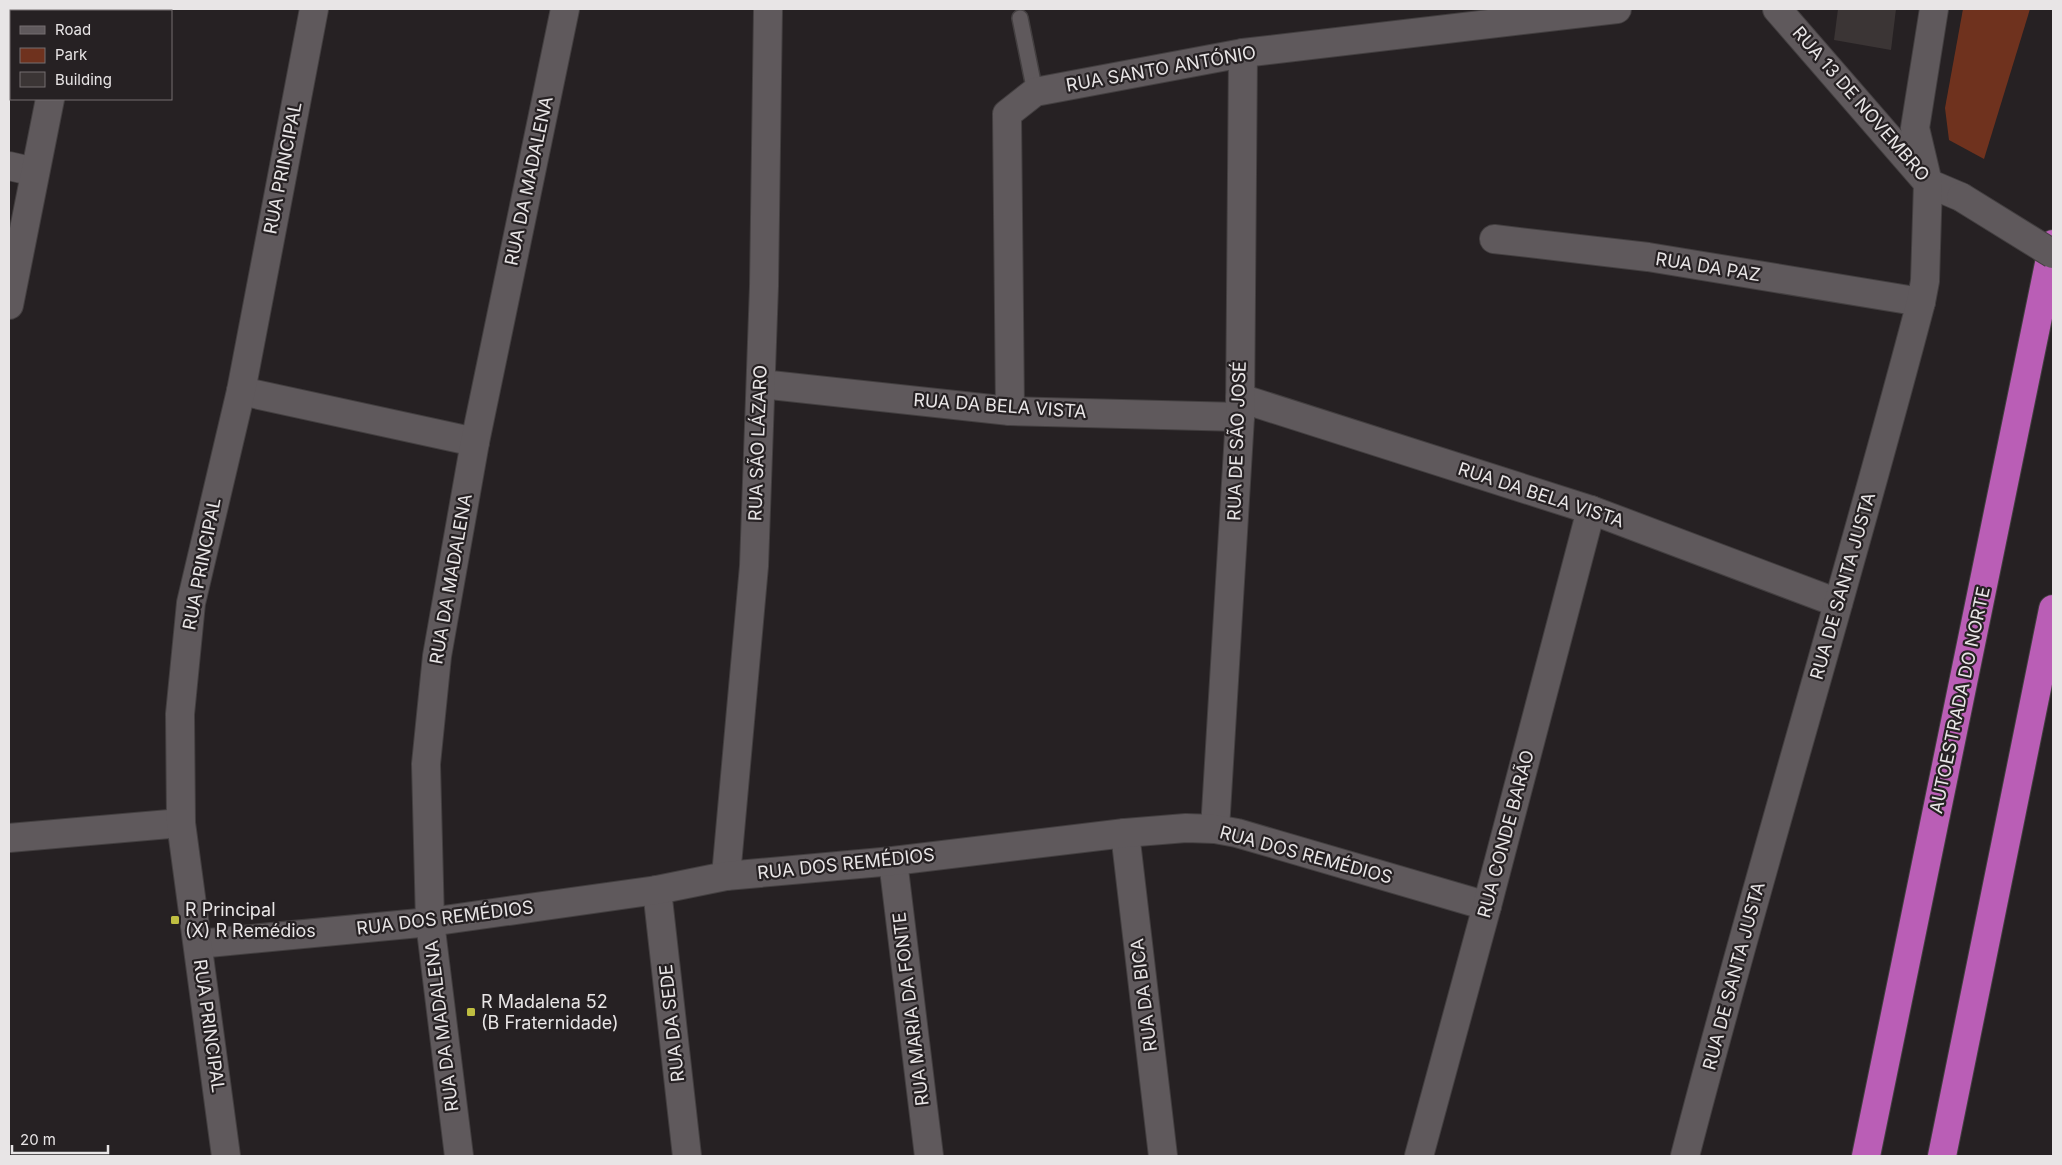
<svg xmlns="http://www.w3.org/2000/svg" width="2062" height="1165" viewBox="0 0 2062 1165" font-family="Inter,sans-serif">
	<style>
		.green { fill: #6f321e }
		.building { fill: #3b3535 }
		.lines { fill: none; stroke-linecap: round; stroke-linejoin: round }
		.service-casing { stroke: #433f40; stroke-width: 18 }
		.minor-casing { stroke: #433f40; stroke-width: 30 }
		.motorway-casing { stroke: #433f40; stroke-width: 30 }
		.service { stroke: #5f595c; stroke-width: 15 }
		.minor { stroke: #5f595c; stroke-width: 28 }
		.motorway { stroke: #ba5eb6; stroke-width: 28 }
		.minor-bridge-casing { stroke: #433f40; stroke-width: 30; stroke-linecap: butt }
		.minor-bridge { stroke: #5f595c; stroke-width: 28 }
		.poi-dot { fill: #bfbe41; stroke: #262123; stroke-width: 2 }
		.labels { text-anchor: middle; stroke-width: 4.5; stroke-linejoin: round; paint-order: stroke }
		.street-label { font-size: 18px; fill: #e8e5e6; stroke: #262123 }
		.poi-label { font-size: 18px; fill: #e8e5e6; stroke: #262123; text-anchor: start }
	</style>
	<rect width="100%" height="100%" fill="#262123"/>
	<polygon class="green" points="1963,9 2030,9 1984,159 1949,140 1945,108"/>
	<polygon class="building" points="1838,9 1896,9 1891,50 1834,40"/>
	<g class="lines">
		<g class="service-casing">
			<polyline id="service" points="1020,18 1035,92"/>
		</g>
		<g class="minor-casing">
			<g id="minor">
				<polyline points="1777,9 1928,183 1961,197"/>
				<polyline points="69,11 69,9"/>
				<polyline points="9,166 35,172"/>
				<polyline points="1494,239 1648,257 1921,302"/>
				<polyline points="9,305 50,99"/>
				<polyline points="761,384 1010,411 1240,417"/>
				<polyline points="241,391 475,442"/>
				<polyline points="1240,398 1591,510 1838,603"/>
				<polyline points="1010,411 1007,114 1035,92 1243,53 1617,9"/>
				<polyline points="1215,829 1240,417 1243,53"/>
				<polyline points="1125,833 1163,1156"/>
				<polyline points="9,838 181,823"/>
				<polyline points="893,861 929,1156"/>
				<polyline points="726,876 754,566 764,286 768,9"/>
				<polyline points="657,890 687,1156"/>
				<polyline points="198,944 430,922 657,890 726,876 893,861 1125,833 1186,828 1215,829 1237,833 1487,906"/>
				<polyline points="226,1156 181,823 180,714 191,603 241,391 314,9"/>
				<polyline points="459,1156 430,922 426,764 437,656 475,442 565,9"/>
				<polyline points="1419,1156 1487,906 1591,510"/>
				<path d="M1685 1156C1759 870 1846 588 1921 302L1925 281 1928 183 1915 128 1934 9"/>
			</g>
		</g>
		<g class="motorway-casing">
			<g id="motorway">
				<polyline points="1866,1156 2053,244"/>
				<polyline points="1942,1156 2053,609"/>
			</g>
		</g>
		<use href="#service" class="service"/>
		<use href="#minor" class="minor"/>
		<use href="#motorway" class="motorway"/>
		<g class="minor-bridge-casing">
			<polyline id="minor-bridge" points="1961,197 2053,254"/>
		</g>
		<use href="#minor-bridge" class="minor-bridge"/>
	</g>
	<g class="poi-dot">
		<rect x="170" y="915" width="10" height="10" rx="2.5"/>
		<rect x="466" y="1007" width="10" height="10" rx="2.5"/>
	</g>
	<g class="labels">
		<g class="street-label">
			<text transform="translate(1161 69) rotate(-10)" y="6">RUA SANTO ANTÓNIO</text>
			<text transform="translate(1861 104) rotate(49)" y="6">RUA 13 DE NOVEMBRO</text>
			<text transform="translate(283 168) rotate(-79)" y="6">RUA PRINCIPAL</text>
			<text transform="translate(529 181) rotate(-78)" y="6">RUA DA MADALENA</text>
			<text transform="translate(1708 267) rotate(9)" y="6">RUA DA PAZ</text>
			<text transform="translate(1000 406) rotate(4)" y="6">RUA DA BELA VISTA</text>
			<text transform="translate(1237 441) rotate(-88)" y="6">RUA DE SÃO JOSÉ</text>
			<text transform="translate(758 443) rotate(-88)" y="6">RUA SÃO LÁZARO</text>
			<text transform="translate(1541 495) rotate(18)" y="6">RUA DA BELA VISTA</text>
			<text transform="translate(202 564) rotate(-79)" y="6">RUA PRINCIPAL</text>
			<text transform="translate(451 579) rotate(-80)" y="6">RUA DA MADALENA</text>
			<text transform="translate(1843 586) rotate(-74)" y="6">RUA DE SANTA JUSTA</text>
			<text transform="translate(1960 700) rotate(-78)" y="6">AUTOESTRADA DO NORTE</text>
			<text transform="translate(1506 834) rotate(-75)" y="6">RUA CONDE BARÃO</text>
			<text transform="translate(1306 855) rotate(15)" y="6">RUA DOS REMÉDIOS</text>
			<text transform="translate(846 864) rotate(-6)" y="6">RUA DOS REMÉDIOS</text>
			<text transform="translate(445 918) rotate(-7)" y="6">RUA DOS REMÉDIOS</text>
			<text transform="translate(1734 976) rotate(-75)" y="6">RUA DE SANTA JUSTA</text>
			<text transform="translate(1144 995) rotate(-97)" y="6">RUA DA BICA</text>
			<text transform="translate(911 1009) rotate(-97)" y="6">RUA MARIA DA FONTE</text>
			<text transform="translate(672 1023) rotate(-96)" y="6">RUA DA SEDE</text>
			<text transform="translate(209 1026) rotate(82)" y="6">RUA PRINCIPAL</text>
			<text transform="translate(442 1026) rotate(-97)" y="6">RUA DA MADALENA</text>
		</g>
		<g class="poi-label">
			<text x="185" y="916">R Principal<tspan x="185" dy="21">(X) R Remédios</tspan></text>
			<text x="481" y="1008">R Madalena 52<tspan x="481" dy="21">(B Fraternidade)</tspan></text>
		</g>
	</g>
	<rect width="2062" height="1165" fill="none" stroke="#e8e5e6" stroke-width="20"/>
	<rect x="10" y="10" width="162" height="90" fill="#262123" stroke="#746f71"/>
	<rect x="20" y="26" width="25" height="8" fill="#5f595c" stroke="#746f71"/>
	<text x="55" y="35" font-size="15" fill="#e8e5e6">Road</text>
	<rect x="20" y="48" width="25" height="15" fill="#6f321e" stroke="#746f71"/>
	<text x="55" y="60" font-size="15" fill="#e8e5e6">Park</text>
	<rect x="20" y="72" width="25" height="15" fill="#3b3535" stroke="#746f71"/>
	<text x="55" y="85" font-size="15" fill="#e8e5e6">Building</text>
	<path d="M12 1145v8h96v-8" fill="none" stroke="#e8e5e6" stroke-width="2.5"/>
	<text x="20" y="1145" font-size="15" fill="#e8e5e6" stroke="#262123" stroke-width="4" paint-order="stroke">20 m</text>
</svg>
